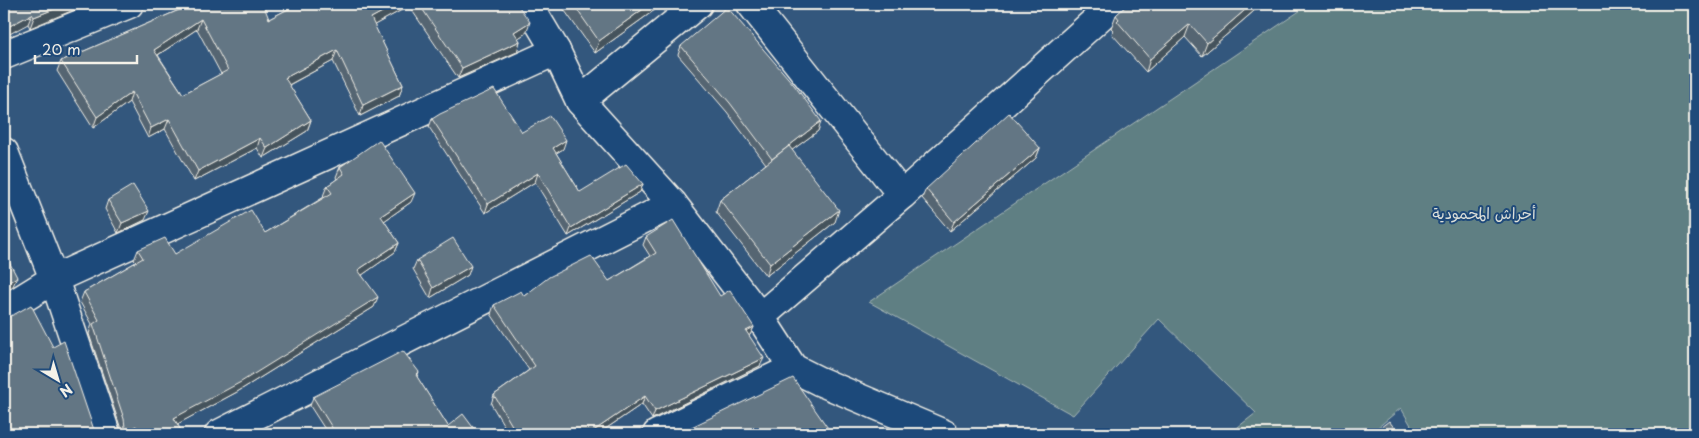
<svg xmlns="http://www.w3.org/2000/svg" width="1699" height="438" viewBox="0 0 1699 438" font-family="'Playpen Sans','Playpen Sans Arabic',sans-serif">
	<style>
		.green { fill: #5e7f83; stroke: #a9b8b6 }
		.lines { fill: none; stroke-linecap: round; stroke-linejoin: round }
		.street-casing { stroke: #f4f1e8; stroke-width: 31 }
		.street { stroke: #1f4a7a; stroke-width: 28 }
		.wall { fill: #556572; stroke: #f4f1e8; fill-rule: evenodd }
		.shaded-wall { fill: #45535c; stroke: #f4f1e8 }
		.building { fill: #637684; stroke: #f4f1e8; fill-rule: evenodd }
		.labels { text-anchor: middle; stroke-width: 4; stroke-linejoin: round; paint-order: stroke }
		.park-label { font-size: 15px; fill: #dee0d9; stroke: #1f4a7a }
	</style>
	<rect width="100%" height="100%" fill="#33577d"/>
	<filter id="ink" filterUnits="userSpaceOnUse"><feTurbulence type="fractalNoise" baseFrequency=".02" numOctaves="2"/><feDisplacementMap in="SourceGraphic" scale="10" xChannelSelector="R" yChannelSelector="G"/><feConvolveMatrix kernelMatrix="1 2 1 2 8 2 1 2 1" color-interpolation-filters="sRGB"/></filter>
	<g filter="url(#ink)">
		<polygon class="green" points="1310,4 1695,4 1695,434 1416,434 1401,408 1370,434 1229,434 1256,413 1159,319 1073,415 869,302"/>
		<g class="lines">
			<g class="street-casing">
				<g id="street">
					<polyline points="528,4 556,51 580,101 673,204 760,317 793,368 819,381 944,434"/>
					<polyline points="751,4 902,195"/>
					<polyline points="4,55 129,4"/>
					<polyline points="580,101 698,4"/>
					<polyline points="4,152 54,279 106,434"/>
					<polyline points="4,310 54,279 556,51"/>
					<polyline points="760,317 902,195 1114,4"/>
					<polyline points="219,434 673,204"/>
					<polyline points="657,434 793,368"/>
				</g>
			</g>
			<use href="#street" class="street"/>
		</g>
		<g class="wall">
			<polygon points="4,4 88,4 30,28 28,24"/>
			<path d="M193 4 269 19 298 4H517L526 33 518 38 520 41 517 52 458 78 409 6 374 25 403 85 399 96 360 116 333 61 289 85 311 120 307 131 263 158 257 148 194 181 165 129 148 138 129 102 93 128 57 71 61 61ZM197 29 221 74 183 94 158 55Z"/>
			<polygon points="560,4 663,4 595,53"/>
			<polygon points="1128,4 1262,4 1202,56 1185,37 1146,72 1112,34 1113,30 1111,28 1116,15"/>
			<polygon points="681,46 821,121 818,131 792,150 835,222 766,276 716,212 720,200 766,164 727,112 678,55"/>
			<polygon points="432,119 522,132 563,149 556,153 580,192 643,184 640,192 568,236 535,182 485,213 429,127"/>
			<polygon points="1040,148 1036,158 950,231 922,198 926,189"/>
			<polygon points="340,167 411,202 384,221 399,243 395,252 362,275 374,307 237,392 177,424 183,434 121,434 121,429 89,334 92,324 80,302 84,292 136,262 134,260 138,250 175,254 265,233 324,197 323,196 327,186 337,179 336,177"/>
			<polygon points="108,200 145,220 118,233 105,209"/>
			<polygon points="646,237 720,296 754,327 750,335 749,336 760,366 652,419 642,404 598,434 509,434 491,404 494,395 529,370 491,314 494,305 524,296 609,281 650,256 643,245"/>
			<polygon points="417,260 468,275 430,298 413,269"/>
			<polygon points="419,372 417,377 448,426 478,434 328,434 310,406 313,397"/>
		</g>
		<g class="shaded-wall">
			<polygon points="67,4 88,4 30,28 34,17"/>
			<polygon points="397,4 410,4 409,6 367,29 371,18"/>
			<polygon points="650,4 663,4 595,53 599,41"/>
			<polygon points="1252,4 1262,4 1202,56 1207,43"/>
			<polygon points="32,14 28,24 4,37 4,29"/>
			<polygon points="201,19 197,29 150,60 154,50"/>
			<polygon points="530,22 526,33 511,43 514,32"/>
			<polygon points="1190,24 1185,37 1146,72 1150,59"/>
			<polygon points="520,41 517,52 458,78 462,68"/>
			<polygon points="337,50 333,61 281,89 285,78"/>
			<polygon points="403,85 399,96 360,116 363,105"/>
			<polygon points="132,92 129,102 93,128 97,117"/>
			<polygon points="169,119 165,129 148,138 151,128"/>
			<polygon points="311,120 307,131 263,158 267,148"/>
			<polygon points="821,121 818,131 768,168 772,159"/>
			<polygon points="260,138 257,148 194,181 198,171"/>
			<polygon points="566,140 563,149 550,157 553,148"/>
			<polygon points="1040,148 1036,158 950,231 954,222"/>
			<polygon points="538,173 535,182 485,213 488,204"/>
			<polygon points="643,184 640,192 568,236 571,228"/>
			<polygon points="415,193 411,202 377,226 381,216"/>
			<polygon points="839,210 835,222 766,276 770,264"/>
			<polygon points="149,211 145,220 118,233 122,223"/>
			<polygon points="399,243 395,252 355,280 358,270"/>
			<polygon points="471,266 468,275 430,298 433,288"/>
			<polygon points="17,277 13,286 4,292 4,285"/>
			<polygon points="378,297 374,307 237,392 170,428 174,418"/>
			<polygon points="754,327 750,335 743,339 746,331"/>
			<polygon points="764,358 760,366 652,419 655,411"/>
			<polygon points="645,396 642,404 598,434 589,434"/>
			<polygon points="136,426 133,434 122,434 122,433"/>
		</g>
		<g class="building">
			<polygon points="4,4 67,4 34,17 32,14 4,29"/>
			<path d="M193 4H263L269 19 298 4H397L371 18 403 85 363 105 337 50 285 78 311 120 267 148 260 138 198 171 169 119 151 128 132 92 97 117 61 61ZM201 19 228 70 183 94 154 50Z"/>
			<polygon points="419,4 517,4 530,22 514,32 520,41 462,68"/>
			<polygon points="573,4 650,4 599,41"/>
			<polygon points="1128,4 1252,4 1207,43 1190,24 1150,59 1117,21 1119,19 1116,15"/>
			<polygon points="727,7 794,85 821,121 772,159 730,103 681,46"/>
			<polygon points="494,89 522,132 550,116 566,140 553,148 580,192 626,164 643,184 571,228 538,173 488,204 432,119 440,114"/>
			<polygon points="1009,113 1040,148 954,222 926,189"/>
			<polygon points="379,140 415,193 381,216 399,243 358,270 378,297 241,382 174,418 183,434 141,434 136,426 122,433 125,427 124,419 93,324 99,320 84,292 143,258 138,250 165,238 175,254 251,210 265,233 332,193 327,186 344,174 340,167"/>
			<polygon points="789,146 839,210 770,264 720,200"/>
			<polygon points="133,185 149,211 122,223 108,200"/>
			<polygon points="673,220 720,296 730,290 737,301 754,327 746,331 764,358 655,411 645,396 589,434 517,434 494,395 535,366 494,305 521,291 524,296 549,277 591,256 609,281 656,253 646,237"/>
			<polygon points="453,238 471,266 433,288 417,260"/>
			<polygon points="4,252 17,277 4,285"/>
			<polygon points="31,305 53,347 64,341 94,430 97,434 4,434 4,316 8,317 15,314"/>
			<polygon points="403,351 419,372 416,375 448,426 463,414 478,434 336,434 313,397"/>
			<polygon points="793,378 832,434 677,434"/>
			<polygon points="1389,421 1399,434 1372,434"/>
		</g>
	</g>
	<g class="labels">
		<g class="park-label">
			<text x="1484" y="219">أحراش المحمودية</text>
		</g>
	</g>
	<rect width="1699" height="438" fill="none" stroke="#1f4a7a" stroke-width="20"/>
	<rect x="10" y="10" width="1679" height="418" fill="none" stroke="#f4f1e8" stroke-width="2" filter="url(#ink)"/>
	<g transform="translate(58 380) rotate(142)" stroke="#1f4a7a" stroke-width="4" paint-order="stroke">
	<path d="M0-4L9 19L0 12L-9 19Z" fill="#f4f1e8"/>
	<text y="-8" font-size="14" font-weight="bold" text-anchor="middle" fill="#f4f1e8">N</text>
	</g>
	<path d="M35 55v8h102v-8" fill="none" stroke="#f4f1e8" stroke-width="2.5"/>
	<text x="42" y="55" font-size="15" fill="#f4f1e8" stroke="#1f4a7a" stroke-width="4" paint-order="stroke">20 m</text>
</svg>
